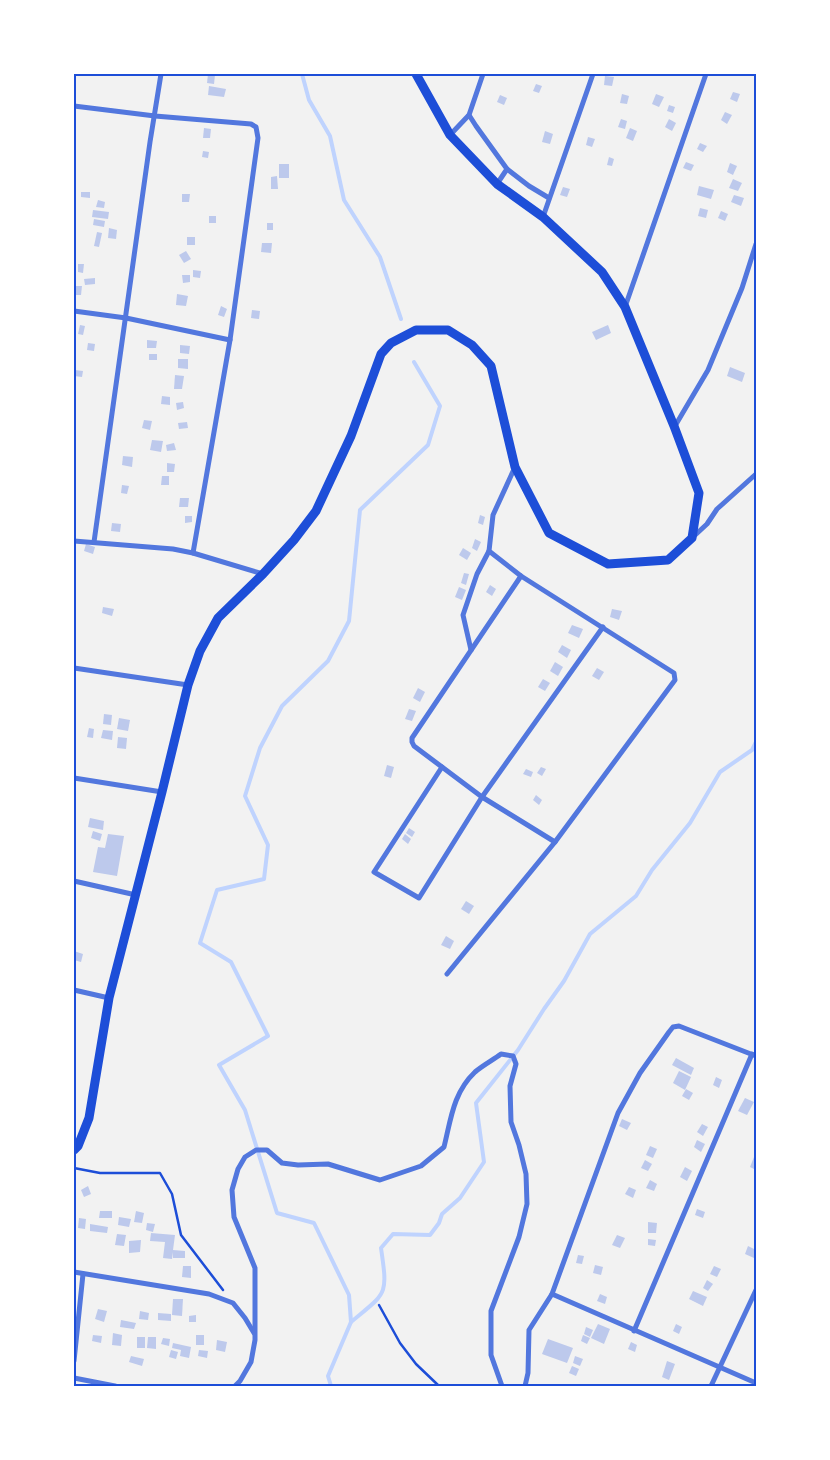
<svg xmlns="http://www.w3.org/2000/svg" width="830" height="1460" viewBox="0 0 830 1460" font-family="Manrope,sans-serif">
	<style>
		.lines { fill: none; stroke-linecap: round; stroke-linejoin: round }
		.stream { stroke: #bfd3fe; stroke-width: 4 }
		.building { fill: #bdc9ec }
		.path { stroke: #1d4ed8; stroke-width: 2.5 }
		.minor { stroke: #5277de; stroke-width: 5 }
		.secondary { stroke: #1d4ed8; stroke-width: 9 }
		.neatline { fill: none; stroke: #1d4ed8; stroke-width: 2 }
	</style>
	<rect width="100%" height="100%" fill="#f2f2f2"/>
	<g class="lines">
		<g class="stream">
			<polyline points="302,74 309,100 330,136 344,200 380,257 401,319"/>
			<path d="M351 1322C387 1292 388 1296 381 1248L393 1234 430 1235 439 1223 442 1214 460 1198 484 1162 476 1103 518 1050 544 1009 564 981 590 934 636 896 652 870 690 823 720 772 752 750 756 742"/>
			<polyline points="331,1386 328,1376 351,1322 349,1295 314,1223 277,1213 245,1110 219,1065 268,1036 231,962 200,943 217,890 264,879 268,845 245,796 260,748 282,706 328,661 349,621 360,510 428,445 440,406 414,362"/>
		</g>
	</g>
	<g class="building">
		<polygon points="208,74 215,75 214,84 207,83"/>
		<polygon points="605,76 614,77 612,86 604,85"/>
		<polygon points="536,84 542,86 539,93 533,91"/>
		<polygon points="209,86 226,89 224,97 208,95"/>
		<polygon points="733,92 740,94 737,102 730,99"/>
		<polygon points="622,94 629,96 627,104 620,103"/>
		<polygon points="656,94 664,97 659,107 652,104"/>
		<polygon points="500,95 507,98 504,105 497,102"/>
		<polygon points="669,105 675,107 673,113 667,111"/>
		<polygon points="725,112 732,115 727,124 721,120"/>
		<polygon points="621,119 627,121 625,129 618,127"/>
		<polygon points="669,119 676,123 672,131 665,127"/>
		<polygon points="204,128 211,129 210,138 203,138"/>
		<polygon points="630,128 637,131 633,141 626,138"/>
		<polygon points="545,131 553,134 550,144 542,142"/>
		<polygon points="588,137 595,139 592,147 586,145"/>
		<polygon points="700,143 707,146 703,152 697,149"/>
		<polygon points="203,151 209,152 208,158 202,157"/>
		<polygon points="609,157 614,159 612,166 607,165"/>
		<polygon points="686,162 694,165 691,171 683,168"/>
		<polygon points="730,163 737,166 733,175 727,172"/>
		<rect x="279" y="164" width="10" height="6"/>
		<rect x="279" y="170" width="10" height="8"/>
		<polygon points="277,176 278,189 271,189 271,177"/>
		<polygon points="733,179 742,183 738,191 729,188"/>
		<polygon points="699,186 714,190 711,199 697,195"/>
		<polygon points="563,187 570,189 567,197 560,195"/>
		<polygon points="81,192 90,192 90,198 81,197"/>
		<polygon points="182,194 190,194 189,202 182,202"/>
		<polygon points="734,195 744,198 741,206 731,202"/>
		<polygon points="98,200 105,202 104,208 96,207"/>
		<polygon points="700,208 708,210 706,218 698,216"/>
		<polygon points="93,210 109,212 108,219 92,217"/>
		<polygon points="721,211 728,214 725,221 718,218"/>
		<rect x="209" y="216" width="7" height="7"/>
		<polygon points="94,219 105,221 104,227 93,225"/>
		<rect x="267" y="223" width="6" height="7"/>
		<polygon points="109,228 117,230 116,239 108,238"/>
		<polygon points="97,232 102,233 99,247 94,246"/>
		<rect x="187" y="237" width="8" height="8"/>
		<polygon points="262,243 272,243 271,253 261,252"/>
		<polygon points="186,251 191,259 184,263 179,255"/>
		<polygon points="78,264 84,264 83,273 78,272"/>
		<polygon points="193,270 201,271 200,278 193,277"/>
		<polygon points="182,275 190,275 190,282 183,283"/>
		<polygon points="95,278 95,284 85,285 84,279"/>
		<polygon points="74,286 82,286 81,295 74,295"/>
		<polygon points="177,294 188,296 186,306 176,305"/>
		<polygon points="221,306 227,309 224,317 218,315"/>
		<polygon points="252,310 260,311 259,319 251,318"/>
		<polygon points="80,325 85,326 83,335 78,334"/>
		<polygon points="608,325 611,333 596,340 592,332"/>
		<polygon points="147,340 157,341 156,348 147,348"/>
		<polygon points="88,343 95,344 94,351 87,350"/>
		<polygon points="180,345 190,346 189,354 180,353"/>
		<rect x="149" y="354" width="8" height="6"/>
		<polygon points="178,359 188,359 188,369 178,368"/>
		<polygon points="730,367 745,373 742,382 727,376"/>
		<polygon points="75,370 83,371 82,377 74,376"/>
		<polygon points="175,375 184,376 182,389 174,389"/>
		<polygon points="162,396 170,397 170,405 161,404"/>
		<polygon points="183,402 184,408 177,410 176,403"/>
		<polygon points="144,420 152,421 150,430 142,428"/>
		<polygon points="187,422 188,428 179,429 178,423"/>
		<polygon points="152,440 163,441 161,452 150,450"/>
		<polygon points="174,443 176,450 167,451 166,445"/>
		<polygon points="123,456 133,457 132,467 122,465"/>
		<polygon points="167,463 175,464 174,472 167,472"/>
		<polygon points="162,476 169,476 169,485 161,485"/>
		<polygon points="122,485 129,486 127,494 121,493"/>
		<polygon points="180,498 189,498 188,507 179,507"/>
		<polygon points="480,515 485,517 483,525 478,523"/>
		<polygon points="185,516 192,516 192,522 185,523"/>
		<polygon points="112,523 121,524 120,532 111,531"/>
		<polygon points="475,539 481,542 477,551 472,548"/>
		<polygon points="86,544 95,547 93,554 84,551"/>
		<polygon points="463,548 471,553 467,560 459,555"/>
		<polygon points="464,573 469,574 466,585 461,583"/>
		<polygon points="490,585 496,589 492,596 486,592"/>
		<polygon points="459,587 466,590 462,600 455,597"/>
		<polygon points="103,607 114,609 112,616 102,613"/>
		<polygon points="612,609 622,611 619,620 610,617"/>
		<polygon points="572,625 583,629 579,638 568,633"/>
		<polygon points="562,645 571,650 567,658 558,652"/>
		<polygon points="555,662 563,667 558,676 550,671"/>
		<polygon points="597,668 604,672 599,680 592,676"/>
		<polygon points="543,679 550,683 545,691 538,687"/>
		<polygon points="418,688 425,692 420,702 413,698"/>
		<polygon points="409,709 416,711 412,721 405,719"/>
		<polygon points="104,714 112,715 111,725 103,724"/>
		<polygon points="119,718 130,720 128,731 117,729"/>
		<polygon points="89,728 94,729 93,738 87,737"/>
		<polygon points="103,730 113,731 112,740 101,738"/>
		<polygon points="118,737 127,738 126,749 117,748"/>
		<polygon points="387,765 394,767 391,778 384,776"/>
		<polygon points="541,767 546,769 542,776 537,773"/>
		<polygon points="526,769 533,772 531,777 523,774"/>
		<polygon points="536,795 542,800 539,805 533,800"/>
		<polygon points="90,818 104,821 103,830 88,827"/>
		<polygon points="409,828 415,832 412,837 406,833"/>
		<polygon points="93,831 102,834 100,841 91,838"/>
		<polygon points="108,834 124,836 117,876 93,872 98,847 105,848"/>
		<polygon points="405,834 411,839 408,844 402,839"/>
		<polygon points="466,901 474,906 469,914 461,909"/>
		<polygon points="446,936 454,941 450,949 441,945"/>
		<polygon points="74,951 83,954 81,962 74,960"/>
		<polygon points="676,1058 694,1068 691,1075 672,1065"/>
		<polygon points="679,1071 691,1077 685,1090 673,1083"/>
		<polygon points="716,1077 722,1080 719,1088 713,1085"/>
		<polygon points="686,1089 693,1093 689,1100 682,1096"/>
		<polygon points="745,1098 754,1102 747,1115 738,1111"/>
		<polygon points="622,1119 631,1123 627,1130 619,1126"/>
		<polygon points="702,1124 708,1127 703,1136 697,1132"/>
		<polygon points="697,1140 705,1144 701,1152 694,1147"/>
		<polygon points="650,1146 657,1149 653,1158 646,1155"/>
		<polygon points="754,1157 756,1158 756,1170 750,1167"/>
		<polygon points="645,1160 652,1164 648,1171 641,1168"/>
		<polygon points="685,1167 692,1171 687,1181 680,1177"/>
		<polygon points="650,1180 657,1184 654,1191 646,1188"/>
		<polygon points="88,1186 91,1194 84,1197 81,1190"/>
		<polygon points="629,1187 636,1190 633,1198 625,1194"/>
		<polygon points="697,1209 705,1212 703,1218 695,1215"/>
		<polygon points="100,1211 112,1211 112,1218 99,1218"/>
		<polygon points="136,1211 144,1213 142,1223 134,1222"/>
		<polygon points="119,1217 131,1219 129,1227 118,1225"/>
		<polygon points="79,1218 86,1219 85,1229 78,1228"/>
		<polygon points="648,1222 657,1223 656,1233 648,1233"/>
		<polygon points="147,1223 155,1224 153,1232 146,1230"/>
		<polygon points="90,1224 108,1227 107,1233 90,1231"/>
		<polygon points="151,1233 175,1235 173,1250 185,1251 185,1258 173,1258 173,1252 172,1259 163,1258 165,1242 150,1241"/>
		<polygon points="117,1234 126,1235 124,1246 115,1245"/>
		<polygon points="617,1235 625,1238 620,1248 612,1245"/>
		<polygon points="648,1239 656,1240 655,1246 648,1245"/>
		<polygon points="141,1240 140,1252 129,1253 129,1241"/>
		<polygon points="748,1246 756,1250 754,1258 745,1254"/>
		<polygon points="578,1255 584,1256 582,1264 576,1263"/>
		<polygon points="595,1265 603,1267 601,1275 593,1273"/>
		<polygon points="183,1266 191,1266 191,1278 182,1277"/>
		<polygon points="714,1266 721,1269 717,1277 710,1274"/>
		<polygon points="707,1280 713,1284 708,1291 703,1288"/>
		<polygon points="693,1291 707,1297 703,1306 689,1299"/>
		<polygon points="600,1294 607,1297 605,1304 597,1301"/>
		<polygon points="173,1299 183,1299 182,1316 172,1315"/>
		<polygon points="98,1309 107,1311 104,1322 95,1319"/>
		<polygon points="140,1311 149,1313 148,1320 139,1319"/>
		<polygon points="158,1313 171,1314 171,1321 158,1320"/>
		<polygon points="196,1315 196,1322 189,1322 189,1316"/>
		<polygon points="121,1320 136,1323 134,1329 120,1327"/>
		<polygon points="598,1324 610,1329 604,1344 591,1338"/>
		<polygon points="676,1324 682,1327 679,1334 673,1331"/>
		<polygon points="586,1327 593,1330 590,1337 584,1334"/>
		<polygon points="113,1333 122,1335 121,1346 112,1345"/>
		<polygon points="93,1335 102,1336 101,1343 92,1341"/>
		<rect x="196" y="1335" width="8" height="10"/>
		<polygon points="583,1335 590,1338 587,1344 581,1341"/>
		<rect x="137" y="1337" width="8" height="11"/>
		<polygon points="148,1337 156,1337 156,1349 147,1348"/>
		<polygon points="163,1338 170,1339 169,1346 161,1344"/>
		<polygon points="548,1339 573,1348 567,1363 542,1354"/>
		<polygon points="217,1340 227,1342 225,1352 216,1350"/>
		<polygon points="631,1342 637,1345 635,1352 628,1349"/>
		<polygon points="173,1343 191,1347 189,1358 180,1356 181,1350 172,1348"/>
		<polygon points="171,1350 178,1352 176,1359 169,1357"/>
		<polygon points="199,1350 208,1351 207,1358 198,1356"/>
		<polygon points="131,1356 144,1359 142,1366 129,1362"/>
		<polygon points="575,1356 583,1359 580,1366 573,1363"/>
		<polygon points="667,1361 675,1364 669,1380 662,1377"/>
		<polygon points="572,1366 579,1369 576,1376 569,1373"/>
	</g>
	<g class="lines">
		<g class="path">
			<polyline points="74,1168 100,1173 160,1173 172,1194 181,1235 223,1290"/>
			<polyline points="379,1305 400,1343 416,1364 439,1386"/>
		</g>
		<g class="minor">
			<polyline points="74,106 155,116 251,124 256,127 258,138 230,340 193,553"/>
			<polyline points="469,115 476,126 507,169 497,184"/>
			<polyline points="450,135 469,115 483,74"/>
			<polyline points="507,169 529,186 549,198"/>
			<polyline points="543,217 593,74"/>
			<polyline points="625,307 706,74"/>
			<polyline points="74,311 126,318 230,340"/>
			<polyline points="675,426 708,370 742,288 756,244"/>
			<polyline points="693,537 707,524 717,509 756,474"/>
			<polyline points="74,541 173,549 193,553 263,574"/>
			<polyline points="94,542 150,142 161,74"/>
			<polyline points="521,576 412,738 412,742 414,746 482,797 555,842"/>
			<polyline points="471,650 463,615 477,574 489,551"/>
			<polyline points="74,668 188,685"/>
			<polyline points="442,767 374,872 419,898 482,797 603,627"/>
			<polyline points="74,778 162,792"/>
			<polyline points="74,881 136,895"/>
			<polyline points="447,974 555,842 675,680 674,673 521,576 489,551 493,515 515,467"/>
			<polyline points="74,990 109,998"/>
			<polyline points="74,1272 209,1294 233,1303 245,1318 254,1333"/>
			<polyline points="552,1294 756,1383"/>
			<polyline points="634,1331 752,1054"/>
			<polyline points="74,1361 83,1274"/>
			<polyline points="74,1378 115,1386"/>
			<path d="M235 1386 240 1381 251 1362 255 1340V1268L234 1217 232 1190 238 1169 245 1157 256 1150H267L282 1163 298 1165 328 1164 380 1180 421 1166 444 1147C451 1119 453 1093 475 1072 483 1065 493 1060 501 1054L513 1056 516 1064 510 1086 511 1122 519 1145 526 1174 527 1204 519 1237 491 1311V1355L502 1386"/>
			<polyline points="525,1386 528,1373 529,1330 552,1294 618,1113 640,1073 669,1032 673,1027 679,1026 756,1056"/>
			<polyline points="711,1386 756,1290"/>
		</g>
		<polyline class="secondary" points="74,1150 78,1146 89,1118 109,998 162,792 188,685 200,651 218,618 263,574 294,540 316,511 351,436 381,354 391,343 416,330 448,330 472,345 491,366 515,467 549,533 608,564 668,560 692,538 699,493 674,426 625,307 602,272 543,217 497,184 450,135 416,74"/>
	</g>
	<rect width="830" height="1460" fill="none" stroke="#ffffff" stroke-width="150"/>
	<rect x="75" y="75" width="680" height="1310" class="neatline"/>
</svg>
